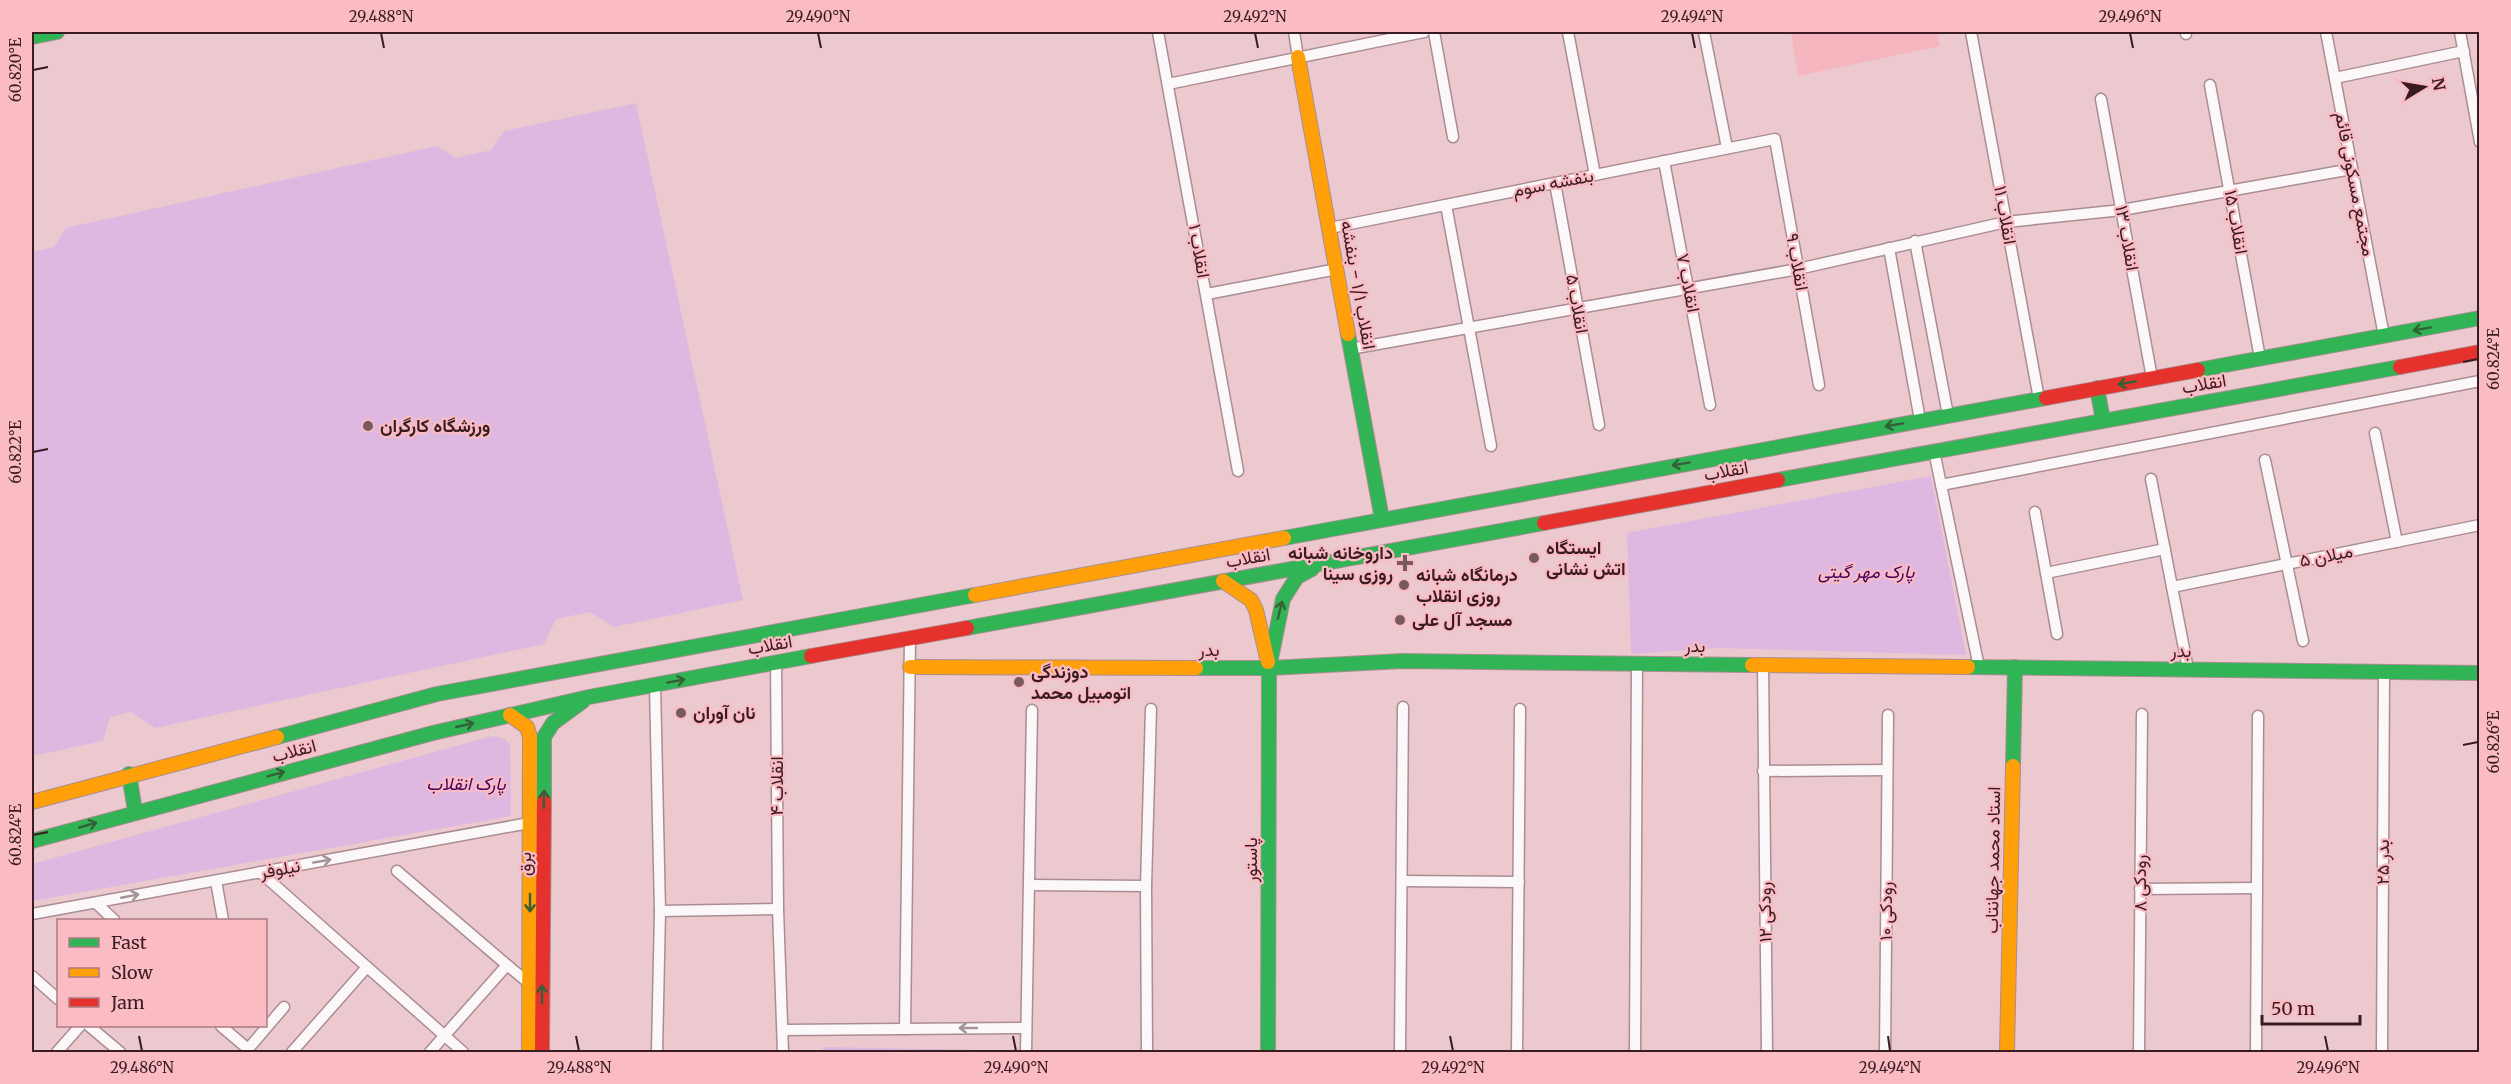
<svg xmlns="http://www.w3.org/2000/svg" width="2511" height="1084" viewBox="0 0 2511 1084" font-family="Merriweather,Vazirmatn,serif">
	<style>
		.built { fill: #f5b6bf }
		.green { fill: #deb8e0 }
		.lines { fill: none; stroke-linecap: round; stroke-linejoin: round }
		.street-casing { stroke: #a98d92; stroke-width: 13 }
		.fast-casing { stroke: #a98d92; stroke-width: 16 }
		.slow-casing { stroke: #a98d92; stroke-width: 16 }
		.jam-casing { stroke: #a98d92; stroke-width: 16 }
		.street { stroke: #fcf7f8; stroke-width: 10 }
		.fast { stroke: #30b455; stroke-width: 14 }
		.slow { stroke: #ff9f0a; stroke-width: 14 }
		.jam { stroke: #e5322d; stroke-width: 14 }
		.oneway { stroke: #356038 }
		.oneway2 { stroke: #a49497 }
		.ticks { fill: none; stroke: #391c21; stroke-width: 2 }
		.poi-dot { fill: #78595e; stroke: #fabbc3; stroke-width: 2 }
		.labels { text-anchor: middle; stroke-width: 4.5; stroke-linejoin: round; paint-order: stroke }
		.street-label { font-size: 18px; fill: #391c21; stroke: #fabbc3 }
		.poi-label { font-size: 18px; font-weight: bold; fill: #391c21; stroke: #fabbc3; text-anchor: start }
		.park-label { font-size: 18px; font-style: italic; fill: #420060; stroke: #fabbc3 }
		.neatline { fill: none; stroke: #391c21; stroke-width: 2 }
		.ticks-label { font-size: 15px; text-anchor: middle; fill: #391c21 }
	</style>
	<rect width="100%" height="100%" fill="#ecc9ce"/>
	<polygon class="built" points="1791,32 1937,32 1940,46 1798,76"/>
	<g class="green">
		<polygon points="636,103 743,600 614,627 590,612 556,619 544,644 155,728 131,712 110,717 103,741 32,756 32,252 54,247 66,228 437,146 456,158 491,150 504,131"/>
		<polygon points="1931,476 1966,655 1720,648 1631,654 1627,533"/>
		<polygon points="492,736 505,739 510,745 511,816 32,901 32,864"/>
		<polygon points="825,1047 986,1050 988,1052 819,1052"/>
	</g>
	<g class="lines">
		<g class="street-casing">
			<g id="street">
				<polyline points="1158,32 1238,471"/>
				<polyline points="1294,32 1298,57"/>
				<polyline points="1434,32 1453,137"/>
				<polyline points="1568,32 1595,175"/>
				<polyline points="1704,32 1727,148"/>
				<polyline points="1971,32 2039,399"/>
				<polyline points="2186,32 2186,34"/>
				<polyline points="2326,32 2384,336"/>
				<polyline points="2460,32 2480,142"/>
				<polyline points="2335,78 2464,51"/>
				<polyline points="1168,84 1424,32"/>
				<polyline points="2210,85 2260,358"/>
				<polyline points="2101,99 2152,378"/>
				<polyline points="1664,161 1710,405"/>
				<polyline points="1555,183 1599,425"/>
				<polyline points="1446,205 1491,446"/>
				<polyline points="1330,228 1775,139 1819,385"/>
				<polyline points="1915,241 1948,415"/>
				<polyline points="1889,248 1920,420"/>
				<polyline points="1207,294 1337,269"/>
				<polyline points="1350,349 1798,269 2006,222 2122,210 2352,169"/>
				<polyline points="2375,433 2397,542"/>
				<polyline points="1934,451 1979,667"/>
				<polyline points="2265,460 2303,641"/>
				<polyline points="2151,479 2188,669"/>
				<polyline points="1941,485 2480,381"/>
				<polyline points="2035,512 2057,634"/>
				<polyline points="2046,573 2165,549"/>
				<polyline points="2172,587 2480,525"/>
				<polyline points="776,662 778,909 783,1052"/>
				<polyline points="1763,665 1767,1052"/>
				<polyline points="655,685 660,911 657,1052"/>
				<polyline points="1763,771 1887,770"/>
				<polyline points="397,871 507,965 430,1052"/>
				<polyline points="260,872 463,1052"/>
				<polyline points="216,881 223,920"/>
				<polyline points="1402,881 1519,882"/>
				<polyline points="1030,885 1146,886"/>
				<polyline points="2140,889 2257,888"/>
				<polyline points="96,903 114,920"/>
				<polyline points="660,911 778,909"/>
				<polyline points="32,914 529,823"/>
				<polyline points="507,965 530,984"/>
				<polyline points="32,976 58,999"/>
				<polyline points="89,1026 120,1052"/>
				<polyline points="221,1026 248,1049 284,1007"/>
				<polyline points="905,1029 910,638"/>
				<polyline points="783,1030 1026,1028"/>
				<polyline points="57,1052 80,1026"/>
				<polyline points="292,1052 367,967"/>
				<polyline points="1026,1052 1032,710"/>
				<polyline points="1147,1052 1146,886 1151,709"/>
				<polyline points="1400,1052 1403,707"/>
				<polyline points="1517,1052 1520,709"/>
				<polyline points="1635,1052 1637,663"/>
				<polyline points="1885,1052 1888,715"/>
				<polyline points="2139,1052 2142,714"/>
				<polyline points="2256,1052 2258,716"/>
				<polyline points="2382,1052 2384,671"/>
			</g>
		</g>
		<g class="fast-casing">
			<g id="fast">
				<polyline points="32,37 57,32"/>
				<polyline points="1348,334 1382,519"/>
				<polyline points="2198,370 2480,318"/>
				<polyline points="2097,388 2103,420"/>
				<polyline points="1778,480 2400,367"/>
				<polyline points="1284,538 2046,398"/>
				<polyline points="967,628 1544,523"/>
				<polyline points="1968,667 2480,673"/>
				<polyline points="1196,668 1269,668 1403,661 1752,665"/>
				<polyline points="277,737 437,694 975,595"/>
				<polyline points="2013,766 2015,667"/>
				<polyline points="129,774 135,811"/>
				<polyline points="544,801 544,737 553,723 583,701"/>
				<polyline points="32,841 433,733 589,697 811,656"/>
				<polyline points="1268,1052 1269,668 1283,599 1297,577 1312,569"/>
			</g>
		</g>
		<g class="slow-casing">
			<g id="slow">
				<polyline points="1298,57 1348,334"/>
				<polyline points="1223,581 1251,600 1256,610 1268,662"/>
				<polyline points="975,595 1284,538"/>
				<polyline points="1752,665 1968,667"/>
				<polyline points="910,667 1196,668"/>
				<polyline points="510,715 527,727 530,737 529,1052"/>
				<polyline points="32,802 277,737"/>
				<polyline points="2007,1052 2013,766"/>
			</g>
		</g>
		<g class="jam-casing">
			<g id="jam">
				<polyline points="2400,367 2480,352"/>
				<polyline points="2046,398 2198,370"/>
				<polyline points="1544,523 1778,480"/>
				<polyline points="811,656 967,628"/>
				<polyline points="542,1052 544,801"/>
			</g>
		</g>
		<use href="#street" class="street"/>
		<use href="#fast" class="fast"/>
		<use href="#slow" class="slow"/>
		<use href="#jam" class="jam"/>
	</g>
	<defs><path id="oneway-shaft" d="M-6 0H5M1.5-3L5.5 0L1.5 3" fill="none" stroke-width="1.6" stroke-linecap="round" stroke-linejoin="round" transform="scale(1.5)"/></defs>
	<g class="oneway">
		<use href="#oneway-shaft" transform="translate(2422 329) rotate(170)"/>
		<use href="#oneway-shaft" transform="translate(2127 383) rotate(170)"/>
		<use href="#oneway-shaft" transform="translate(1894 425) rotate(170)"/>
		<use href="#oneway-shaft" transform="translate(1681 464) rotate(170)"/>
		<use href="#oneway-shaft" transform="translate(1280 610) rotate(-76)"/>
		<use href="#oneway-shaft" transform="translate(676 681) rotate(-10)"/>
		<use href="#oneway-shaft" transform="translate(465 725) rotate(-13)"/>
		<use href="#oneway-shaft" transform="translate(276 774) rotate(-15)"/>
		<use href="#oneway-shaft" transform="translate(544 799) rotate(-89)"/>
		<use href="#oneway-shaft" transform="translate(88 825) rotate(-16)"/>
		<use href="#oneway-shaft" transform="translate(530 903) rotate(90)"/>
		<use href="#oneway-shaft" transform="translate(542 994) rotate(-90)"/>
	</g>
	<g class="oneway2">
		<use href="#oneway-shaft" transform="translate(322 861) rotate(-10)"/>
		<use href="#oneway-shaft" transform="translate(130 896) rotate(-11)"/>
		<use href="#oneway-shaft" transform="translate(968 1028) rotate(180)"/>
	</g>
	<path class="ticks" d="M381 33 384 48M818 33 821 48M1255 33 1258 48M1692 33 1695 48M2130 33 2133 48M33 70 48 67M2463 362 2478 359M33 452 48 449M2463 745 2478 742M33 835 48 832M139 1036 142 1051M576 1036 579 1051M1013 1036 1016 1051M1450 1036 1453 1051M1888 1036 1890 1051M2325 1036 2328 1051"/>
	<g class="poi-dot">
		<circle cx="368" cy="426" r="6"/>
		<circle cx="1534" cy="558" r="6"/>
		<path d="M1402 554h6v6h6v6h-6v6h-6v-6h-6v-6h6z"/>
		<circle cx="1404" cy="585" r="6"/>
		<circle cx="1400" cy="620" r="6"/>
		<circle cx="1019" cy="682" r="6"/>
		<circle cx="681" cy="713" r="6"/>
	</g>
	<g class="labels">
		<g class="street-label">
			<text transform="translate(1553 183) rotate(-11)" y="6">بنفشه سوم</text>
			<text transform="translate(2355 184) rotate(79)" y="6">مجتمع مسکونی قائم</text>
			<text transform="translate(2005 215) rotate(80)" y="6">انقلاب ۱۱</text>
			<text transform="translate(2236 222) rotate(80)" y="6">انقلاب ۱۵</text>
			<text transform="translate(2127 238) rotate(80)" y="6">انقلاب ۱۳</text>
			<text transform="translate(1199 251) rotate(80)" y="6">انقلاب ۱</text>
			<text transform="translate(1797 262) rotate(80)" y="6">انقلاب ۹</text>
			<text transform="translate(1688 283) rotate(79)" y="6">انقلاب ۷</text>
			<text transform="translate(1358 285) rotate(80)" y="6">انقلاب ۱/۱ - بنفشه</text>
			<text transform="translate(1577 304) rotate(80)" y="6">انقلاب ۵</text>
			<text transform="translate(2204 384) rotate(-10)" y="6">انقلاب</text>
			<text transform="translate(1726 471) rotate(-10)" y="6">انقلاب</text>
			<text transform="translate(2326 556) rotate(-11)" y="6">میلان ۵</text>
			<text transform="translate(1248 558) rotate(-10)" y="6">انقلاب</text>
			<text transform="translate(770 645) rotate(-10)" y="6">انقلاب</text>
			<text transform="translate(1695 646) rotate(1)" y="6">بدر</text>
			<text x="1209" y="656">بدر</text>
			<text transform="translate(2181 651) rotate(1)" y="6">بدر</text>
			<text transform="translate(294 751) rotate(-15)" y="6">انقلاب</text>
			<text transform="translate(777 786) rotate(-90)" y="6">انقلاب ۴</text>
			<text transform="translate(1251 860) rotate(-90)" y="6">پاستور</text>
			<text transform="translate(1993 860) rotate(-89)" y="6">استاد محمد جهانتاب</text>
			<text transform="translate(2383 862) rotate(-90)" y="6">بدر ۲۵</text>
			<text transform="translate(525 864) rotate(-90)" y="6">برق</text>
			<text transform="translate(280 869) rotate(-10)" y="6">نیلوفر</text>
			<text transform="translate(2140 883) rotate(-90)" y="6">رودکی ۸</text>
			<text transform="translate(1886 911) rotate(-90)" y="6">رودکی ۱۰</text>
			<text transform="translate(1765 912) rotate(-91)" y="6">رودکی ۱۲</text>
		</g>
		<g class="poi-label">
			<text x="380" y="432">ورزشگاه کارگران</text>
			<text x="1546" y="554">ایستگاه<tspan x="1546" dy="21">اتش نشانی</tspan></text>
			<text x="1393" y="559" text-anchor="end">داروخانه شبانه<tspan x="1393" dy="21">روزی سینا</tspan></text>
			<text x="1416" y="581">درمانگاه شبانه<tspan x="1416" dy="21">روزی انقلاب</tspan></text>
			<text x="1412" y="626">مسجد آل علی</text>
			<text x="1031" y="678">دوزندگی<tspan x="1031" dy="21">اتومبیل محمد</tspan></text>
			<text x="693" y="719">نان آوران</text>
		</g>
		<g class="park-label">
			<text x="1866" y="578">پارک مهر گیتی</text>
			<text x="466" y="790">پارک انقلاب</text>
		</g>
	</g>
	<rect width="2511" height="1084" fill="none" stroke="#fabbc3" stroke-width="66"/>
	<rect x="57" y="919" width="210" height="108" fill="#fabbc3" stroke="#ad7b82" stroke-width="1.5"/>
	<rect x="69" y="938" width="30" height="9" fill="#30b455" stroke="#ad7b82" stroke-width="1.5"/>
	<text x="111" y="949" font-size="18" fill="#391c21">Fast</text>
	<rect x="69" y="968" width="30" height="9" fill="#ff9f0a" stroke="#ad7b82" stroke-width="1.5"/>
	<text x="111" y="979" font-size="18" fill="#391c21">Slow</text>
	<rect x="69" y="998" width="30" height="9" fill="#e5322d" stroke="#ad7b82" stroke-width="1.5"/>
	<text x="111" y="1009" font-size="18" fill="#391c21">Jam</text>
	<g transform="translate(2424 87) rotate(79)" stroke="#fabbc3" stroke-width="4.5" paint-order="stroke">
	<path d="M0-4.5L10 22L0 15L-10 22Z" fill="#391c21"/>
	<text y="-9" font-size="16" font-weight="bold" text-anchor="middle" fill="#391c21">N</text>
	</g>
	<path d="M2262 1015v9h98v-9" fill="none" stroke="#391c21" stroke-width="3"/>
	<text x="2271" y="1015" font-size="18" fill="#391c21" stroke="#fabbc3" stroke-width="4.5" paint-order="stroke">50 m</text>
	<rect x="33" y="33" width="2445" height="1018" class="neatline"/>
	<g class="ticks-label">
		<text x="381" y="22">29.488°N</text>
		<text x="818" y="22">29.490°N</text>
		<text x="1255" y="22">29.492°N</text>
		<text x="1692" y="22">29.494°N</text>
		<text x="2130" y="22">29.496°N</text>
		<text transform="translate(16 70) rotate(-90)" y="5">60.820°E</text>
		<text transform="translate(2494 359) rotate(-90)" y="5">60.824°E</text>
		<text transform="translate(16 452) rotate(-90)" y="5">60.822°E</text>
		<text transform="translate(2494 742) rotate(-90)" y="5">60.826°E</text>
		<text transform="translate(16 835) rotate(-90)" y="5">60.824°E</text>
		<text x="142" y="1073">29.486°N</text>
		<text x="579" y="1073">29.488°N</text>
		<text x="1016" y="1073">29.490°N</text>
		<text x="1453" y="1073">29.492°N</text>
		<text x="1890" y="1073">29.494°N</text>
		<text x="2328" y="1073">29.496°N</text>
	</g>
</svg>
